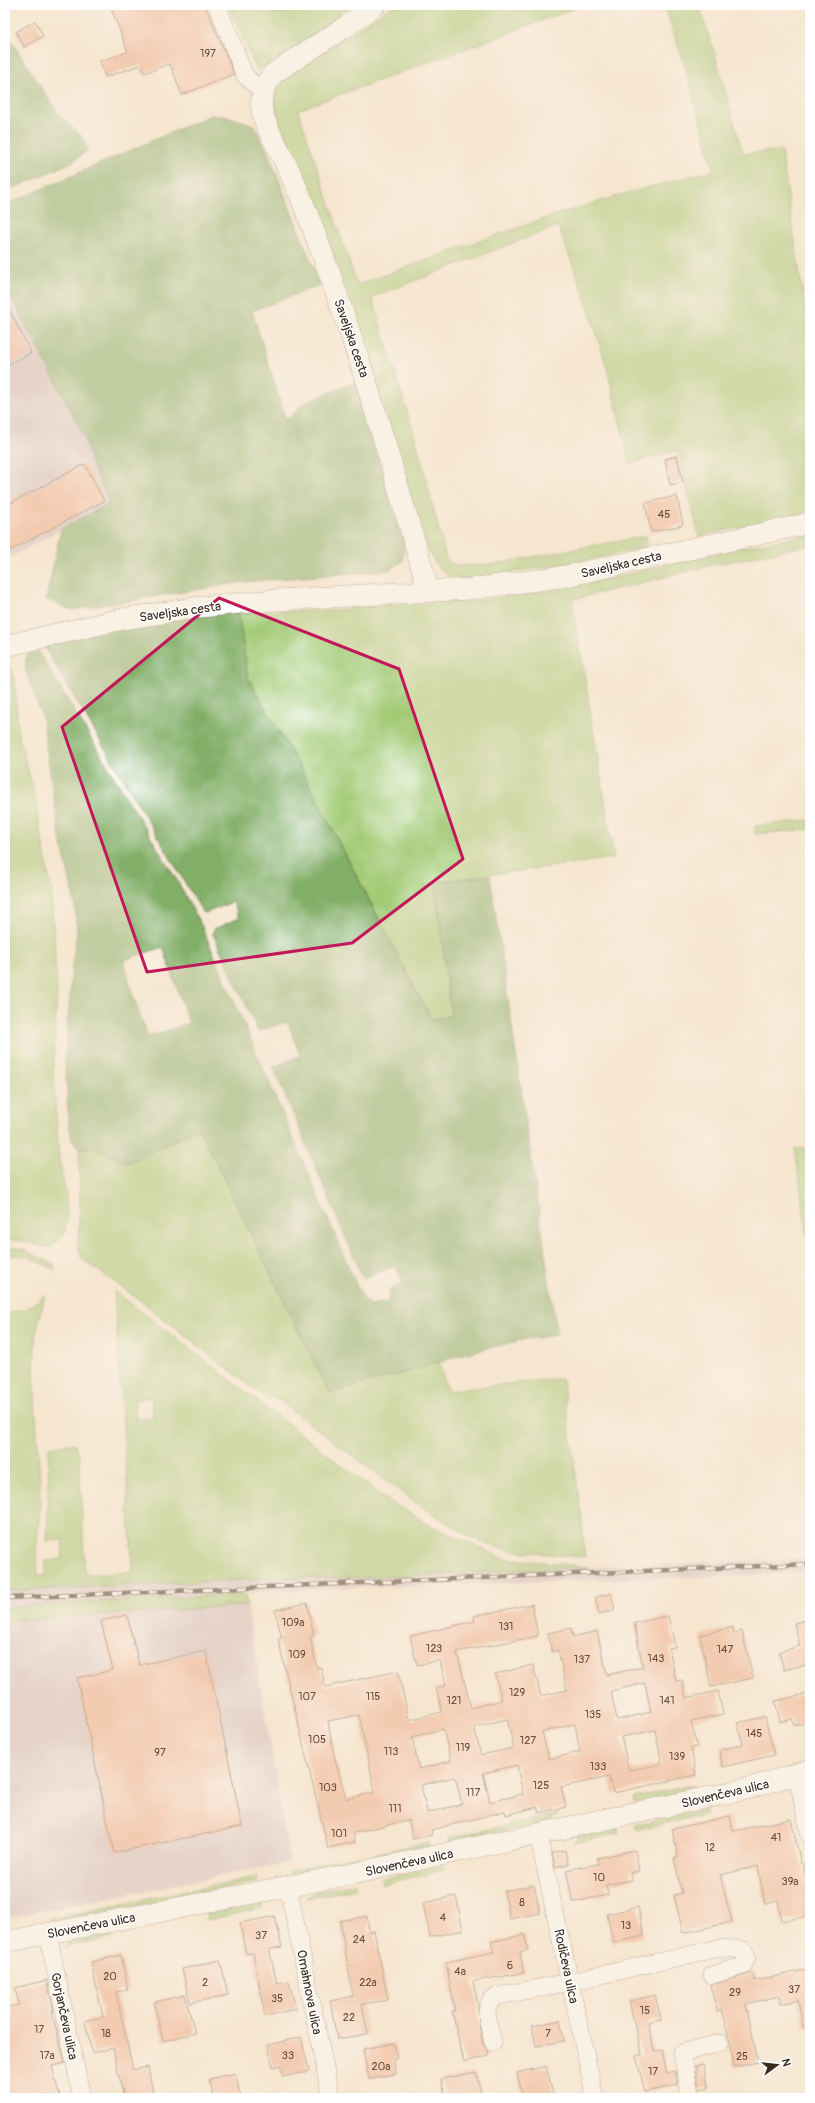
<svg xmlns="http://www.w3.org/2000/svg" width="815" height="2103" viewBox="0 0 815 2103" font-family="Pangolin,sans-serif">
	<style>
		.industrial { fill: #d2bec2 }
		.green { fill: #a3cb76; stroke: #6f7a4a; fill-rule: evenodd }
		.forest { fill: #82af67; stroke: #5e6c42; fill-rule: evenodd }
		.building { fill: #f0ab8c; fill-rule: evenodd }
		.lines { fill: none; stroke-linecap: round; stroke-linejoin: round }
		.minor-casing { stroke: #7c6c5c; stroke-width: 18 }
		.tertiary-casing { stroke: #7c6c5c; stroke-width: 22 }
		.minor { stroke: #fff; stroke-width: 17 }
		.tertiary { stroke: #fff; stroke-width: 21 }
		.rail-casing { stroke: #3b2a1e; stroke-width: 4.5 }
		.rail { stroke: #fff; stroke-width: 3; stroke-dasharray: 9; stroke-linecap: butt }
		.marked { fill: none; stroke: #c2185b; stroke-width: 3; stroke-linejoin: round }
		.labels { text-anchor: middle; stroke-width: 3; stroke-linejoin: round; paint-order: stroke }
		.number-label { font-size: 11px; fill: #684a3a }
		.street-label { font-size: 13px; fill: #3b2a1e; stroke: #fff }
	</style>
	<rect width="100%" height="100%" fill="#fff"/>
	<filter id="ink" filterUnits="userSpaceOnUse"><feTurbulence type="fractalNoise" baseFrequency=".025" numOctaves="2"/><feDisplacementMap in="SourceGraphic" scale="8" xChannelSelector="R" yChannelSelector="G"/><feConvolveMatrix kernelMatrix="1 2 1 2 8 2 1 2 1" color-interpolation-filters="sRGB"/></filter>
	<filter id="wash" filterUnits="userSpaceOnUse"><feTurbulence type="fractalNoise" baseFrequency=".012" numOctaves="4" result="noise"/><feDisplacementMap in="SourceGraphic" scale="16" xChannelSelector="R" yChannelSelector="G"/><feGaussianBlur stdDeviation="0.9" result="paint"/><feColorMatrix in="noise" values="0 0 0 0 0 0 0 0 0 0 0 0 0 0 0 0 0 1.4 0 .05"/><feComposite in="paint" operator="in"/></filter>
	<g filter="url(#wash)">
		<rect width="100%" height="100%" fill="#f5e6cf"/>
		<g class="industrial">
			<polygon points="5,284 85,438 91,463 110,503 5,560"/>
			<polygon points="810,1558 810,1571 755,1575 339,1588 5,1607 5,1591 277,1578 381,1577"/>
			<polygon points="247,1605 290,1862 5,1918 5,1621"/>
		</g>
		<g class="green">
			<polygon points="228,5 360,5 269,64 257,70"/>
			<path d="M393 5H584L298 110 357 285C475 243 592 198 714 171L687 72 664 5H698L714 51 743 154 781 150 810 342V512L699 536 678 451 630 463 607 368 586 300 558 226 372 297 417 444 446 558 455 566 494 564 646 536 648 547 577 562 459 580C438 574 432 559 425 540L350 301 324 227 278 118C270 96 275 89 291 74Z"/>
			<polygon points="810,535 810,545 712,565 572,600 614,858 435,882 451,1016 431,1019 304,775 248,678 238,611 328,611 383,605 473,601 564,589 738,548"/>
			<polygon points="5,662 11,668 15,680 18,734 33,789 51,889 57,992 53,1073 59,1159 66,1195 67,1217 65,1231 59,1240 50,1247 41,1246 24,1241 5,1239"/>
			<polygon points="810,820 810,829 755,834 755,826"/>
			<polygon points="199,1128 329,1393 439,1363 447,1391 562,1378 581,1512 585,1557 513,1551 487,1544 467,1535 415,1502 273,1396 268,1400 145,1304 82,1259 78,1247 80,1197 79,1148 93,1148 128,1163"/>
			<polygon points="810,1147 810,1254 795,1149"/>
			<polygon points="5,1246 22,1249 55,1265 54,1269 25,1256 5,1254"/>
			<path d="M114 1291 384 1498 431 1526 502 1558 590 1567 381 1577 277 1578 5 1591V1314L26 1309 45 1295C42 1311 36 1326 35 1342 32 1396 40 1448 40 1501 40 1521 33 1560 39 1576H46V1561L62 1559 63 1540 47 1541 49 1447 74 1443 79 1455 85 1575 133 1572ZM152 1398 153 1417 136 1420 135 1399Z"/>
			<polygon points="245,1594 247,1605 5,1621 5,1607"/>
			<polygon points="694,1785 684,1792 634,1803 633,1798"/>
			<polygon points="706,1809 707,1814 636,1830 635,1825"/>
			<polygon points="558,1814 548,1822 450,1842 449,1838"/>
			<polygon points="618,1828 619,1833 575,1843 577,1836"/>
			<polygon points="428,1842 429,1847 380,1857 374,1854"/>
			<polygon points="359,1856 354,1863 289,1874 291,1870"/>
			<polygon points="443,1865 444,1870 382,1884 381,1879"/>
			<polygon points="256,1877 257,1882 58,1922 49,1919"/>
			<polygon points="355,1884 356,1889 307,1898 313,1892"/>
			<polygon points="262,1902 263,1908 207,1920 206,1914"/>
			<polygon points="112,1933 113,1938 63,1947 71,1941"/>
		</g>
		<g class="forest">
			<polygon points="5,31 57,112 83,138 88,150 74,161 5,192"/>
			<polygon points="211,115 230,117 254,125 269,155 320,285 252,311 286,420 306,402 355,382 404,545 403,561 390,570 244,582 72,610 46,599 61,529 110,503 91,463 85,438 5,284 5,205"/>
			<path d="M238 611 248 678 304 775 431 1019 451 1016 435 882 490 876 557 1335 526 1339 459 1355 439 1363 329 1393 199 1128 128 1163 93 1148H79L72 1141 69 1123 65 1062 72 966 77 932 74 898 59 833 42 717 26 671V659L31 650 36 648 178 882 202 927 362 1298 371 1305 388 1302 390 1290 403 1283 395 1266 363 1278 273 1067 300 1056 288 1022 258 1031 213 934 214 929 239 918 233 902 205 913 202 911 45 648V644L149 622ZM163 947 189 1023 148 1037 133 996 124 960Z"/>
		</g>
		<g id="blocks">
			<g class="building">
				<polygon points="110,5 205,5 234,74 182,95 170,64 144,73 141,65 105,77 100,61 128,52"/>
				<polygon points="35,21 43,36 24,47 16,32"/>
				<polygon points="5,301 31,353 5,366"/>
				<polygon points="677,456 683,482 670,485 665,459"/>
				<polygon points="85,464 104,501 5,553 5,506"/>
				<polygon points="677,496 683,525 651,532 645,503"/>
				<polygon points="611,1593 615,1610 599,1614 595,1597"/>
				<path d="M307 1603 314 1636 310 1637 317 1668 321 1667 325 1687 398 1671 409 1720 442 1712 436 1688 446 1686 440 1660 417 1665 410 1636 475 1621 474 1616 532 1604 538 1636 457 1652 471 1708 502 1700 495 1674 533 1665 541 1696 567 1690 558 1650 552 1652 548 1633 571 1628 573 1637 597 1631 607 1675 643 1667 634 1623 668 1616 675 1647 669 1648 676 1681 682 1680 686 1698 718 1691 723 1714 691 1721 697 1747 691 1748 696 1775 613 1793 609 1777 561 1787 566 1807 539 1813 537 1807 506 1815 505 1811 431 1830 432 1835 413 1839 409 1820 353 1833 355 1842 328 1848 278 1639 282 1638 275 1610ZM645 1683 651 1712 617 1720 611 1691ZM359 1715 375 1792 346 1799 334 1755 328 1721ZM507 1719 514 1748 481 1755 474 1727ZM575 1724 580 1752 549 1759 542 1732ZM443 1729 451 1761 419 1769 412 1737ZM655 1730 662 1764 629 1770 621 1737ZM517 1765 523 1794 490 1802 483 1773ZM455 1777 462 1804 427 1813 421 1785Z"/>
				<polygon points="127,1615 139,1665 206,1651 242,1826 114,1853 77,1678 113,1670 101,1621"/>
				<polygon points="810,1619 810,1666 805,1667 805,1665 784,1670 779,1652 800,1646 794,1623"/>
				<polygon points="733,1627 734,1633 742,1631 753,1678 711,1687 700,1635"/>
				<polygon points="810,1693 810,1722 794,1725 792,1719 780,1722 775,1701"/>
				<polygon points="765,1717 774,1755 723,1767 719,1750 743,1744 737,1723"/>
				<polygon points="730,1816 733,1831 791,1819 801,1864 803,1864 809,1895 807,1896 810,1916 781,1921 778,1901 765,1904 758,1866 720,1875 732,1922 683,1933 674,1895 682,1893 674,1858 678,1857 672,1829"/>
				<polygon points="565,1850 568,1864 555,1867 552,1853"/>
				<polygon points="635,1850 639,1871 630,1873 632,1880 606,1885 608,1895 573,1902 566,1870 598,1864 597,1858"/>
				<polygon points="534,1885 540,1913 510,1919 504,1891"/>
				<polygon points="456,1896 463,1930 430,1937 423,1903"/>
				<polygon points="638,1907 644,1936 613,1943 607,1914"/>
				<polygon points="275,1916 282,1947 269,1949 277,1983 289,1981 296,2009 265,2016 253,1953 246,1954 240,1923"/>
				<polygon points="367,1916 369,1932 374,1931 388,2000 362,2004 368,2034 337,2039 330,2001 353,1996 340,1921"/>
				<polygon points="524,1934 528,1950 520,1952 524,1973 473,1981 478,2005 479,2025 483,2044 488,2050 489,2056 464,2062 452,2011 455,2011 446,1962 494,1952 491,1942"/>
				<polygon points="121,1955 128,1990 116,1992 133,2070 148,2067 154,2098 124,2098 113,2048 92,2053 85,2021 103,2017 91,1962"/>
				<polygon points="220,1960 228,1995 190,2003 182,1969"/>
				<polygon points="808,1969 810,1980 810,2027 803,2027 798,2000 781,2004 779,1996 746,2004 758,2062 734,2067 730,2041 721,2010 717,2011 710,1985 753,1973 755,1981"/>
				<polygon points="47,1980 54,2012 52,2012 65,2063 52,2066 60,2098 5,2098 5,2007 19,2005 15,1988"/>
				<polygon points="185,1995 195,2033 163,2041 154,2002"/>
				<polygon points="655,1995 661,2019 648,2022 654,2052 662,2050 667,2073 675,2071 678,2085 645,2092 636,2056 642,2055 629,2001"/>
				<polygon points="560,2020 564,2041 536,2046 532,2026"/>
				<polygon points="301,2037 309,2071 283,2077 280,2065 273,2067 268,2045"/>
				<polygon points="394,2043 397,2058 393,2059 396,2074 369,2079 363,2049"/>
				<polygon points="703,2064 709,2087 699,2089 695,2066"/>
				<polygon points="546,2066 554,2098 523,2098 517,2073"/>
				<polygon points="476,2072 482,2098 446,2098 441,2079"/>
				<polygon points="235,2073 241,2098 214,2098 209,2079"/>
			</g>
		</g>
	</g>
	<g filter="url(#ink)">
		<use href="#blocks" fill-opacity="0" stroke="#7c6c5c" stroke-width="1"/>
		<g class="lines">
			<g class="minor-casing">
				<g id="minor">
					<polyline points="217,5 245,76 262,91"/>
					<polyline points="797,1775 810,1836"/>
					<polyline points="538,1834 595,2098"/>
					<polyline points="288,1886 331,2098"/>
					<polyline points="48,1934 82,2098"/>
					<path d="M493 2042C490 2028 479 2003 498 1996L570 1982 719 1948 744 1950 747 1958 743 1966 712 1975"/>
					<polyline points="691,2098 682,2053 720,2043"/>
				</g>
			</g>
			<g class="tertiary-casing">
				<g id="tertiary">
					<path d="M375 5 345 27 274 73C248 103 268 128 283 158 302 196 316 237 331 278 368 381 398 487 429 592"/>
					<polyline points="5,646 122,619 201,607 275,600 470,589 566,576 810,523"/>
					<polyline points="5,1942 361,1872 630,1814 746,1789 810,1770"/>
				</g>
			</g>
			<use href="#minor" class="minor"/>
			<use href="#tertiary" class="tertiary"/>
			<g class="rail-casing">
				<polyline id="rail" points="5,1598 810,1564"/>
			</g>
			<use href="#rail" class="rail"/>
		</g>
	</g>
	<path d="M0 0H815V2103H0ZM219 598 399 669 463 859 352 943 147 972 62 727Z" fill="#f5e6cf" fill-opacity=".55" fill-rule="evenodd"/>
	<path class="marked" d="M219 598 399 669 463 859 352 943 147 972 62 727Z"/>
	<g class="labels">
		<g class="number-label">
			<text x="208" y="57">197</text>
			<text x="664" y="518">45</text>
			<text x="293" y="1626">109a</text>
			<text x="506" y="1630">131</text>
			<text x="434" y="1652">123</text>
			<text x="725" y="1653">147</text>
			<text x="297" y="1658">109</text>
			<text x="656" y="1662">143</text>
			<text x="582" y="1663">137</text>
			<text x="517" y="1696">129</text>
			<text x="307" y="1700">107</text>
			<text x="373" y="1700">115</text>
			<text x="454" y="1704">121</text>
			<text x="667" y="1704">141</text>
			<text x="593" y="1718">135</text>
			<text x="754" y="1737">145</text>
			<text x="317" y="1743">105</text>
			<text x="528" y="1744">127</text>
			<text x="463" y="1751">119</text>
			<text x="391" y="1755">113</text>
			<text x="160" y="1756">97</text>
			<text x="677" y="1760">139</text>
			<text x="598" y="1770">133</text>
			<text x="541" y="1789">125</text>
			<text x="328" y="1791">103</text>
			<text x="473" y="1796">117</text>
			<text x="395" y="1812">111</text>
			<text x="339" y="1837">101</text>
			<text x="776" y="1841">41</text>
			<text x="710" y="1851">12</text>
			<text x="599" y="1881">10</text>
			<text x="790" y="1885">39a</text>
			<text x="522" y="1906">8</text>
			<text x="443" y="1921">4</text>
			<text x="626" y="1929">13</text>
			<text x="261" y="1939">37</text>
			<text x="359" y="1943">24</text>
			<text x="510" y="1969">6</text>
			<text x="460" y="1975">4a</text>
			<text x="110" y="1980">20</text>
			<text x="205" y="1986">2</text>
			<text x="368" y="1986">22a</text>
			<text x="794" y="1993">37</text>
			<text x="735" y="1996">29</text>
			<text x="277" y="2002">35</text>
			<text x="645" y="2014">15</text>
			<text x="349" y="2021">22</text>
			<text x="39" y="2033">17</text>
			<text x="106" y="2037">18</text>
			<text x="548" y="2037">7</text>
			<text x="47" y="2059">17a</text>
			<text x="288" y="2059">33</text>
			<text x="742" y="2060">25</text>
			<text x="381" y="2070">20a</text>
			<text x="653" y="2075">17</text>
		</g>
		<g class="street-label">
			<text transform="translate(352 338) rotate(71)" y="5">Saveljska cesta</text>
			<text transform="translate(621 564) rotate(-13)" y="5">Saveljska cesta</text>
			<text transform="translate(180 611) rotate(-8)" y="5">Saveljska cesta</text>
			<text transform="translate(725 1793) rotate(-13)" y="5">Slovenčeva ulica</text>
			<text transform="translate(409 1862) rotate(-12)" y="5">Slovenčeva ulica</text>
			<text transform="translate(91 1925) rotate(-11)" y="5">Slovenčeva ulica</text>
			<text transform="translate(567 1966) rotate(78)" y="5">Rodičeva ulica</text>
			<text transform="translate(310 1992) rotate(79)" y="5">Omahnova ulica</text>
			<text transform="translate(65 2016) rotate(78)" y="5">Gorjančeva ulica</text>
		</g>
	</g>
	<rect width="815" height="2103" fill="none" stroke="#fff" stroke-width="20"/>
	<g transform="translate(777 2065) rotate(75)" stroke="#ffffff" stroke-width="3" paint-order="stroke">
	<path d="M0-3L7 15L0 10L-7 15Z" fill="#3b2a1e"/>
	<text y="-6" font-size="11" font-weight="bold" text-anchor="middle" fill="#3b2a1e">N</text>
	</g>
</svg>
